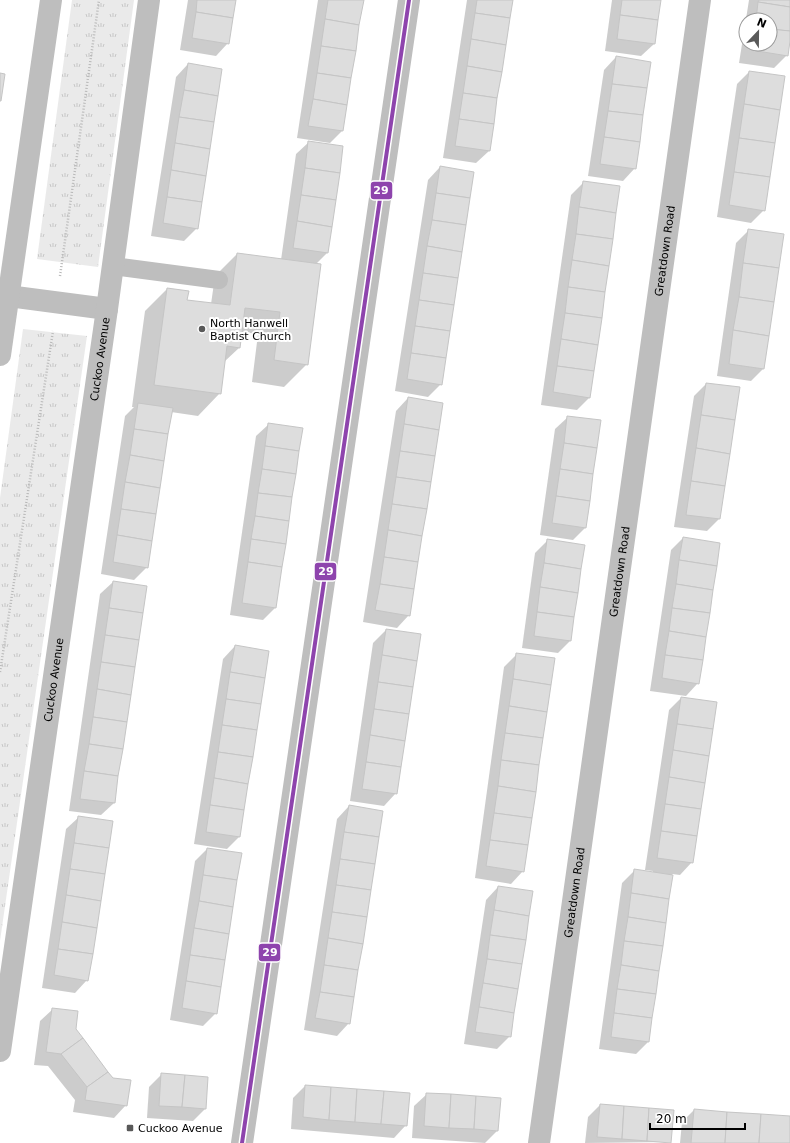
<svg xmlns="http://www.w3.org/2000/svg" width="790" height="1143" viewBox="0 0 790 1143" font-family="'DejaVu Sans',sans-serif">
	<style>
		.grass { fill: url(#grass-tufts) }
		.shadow { fill: #0003; fill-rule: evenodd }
		.building { fill: #ddd; stroke: #c5c5c5 }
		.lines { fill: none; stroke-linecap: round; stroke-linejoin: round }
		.path { stroke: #b8b8b8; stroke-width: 2.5; stroke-dasharray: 1 2; stroke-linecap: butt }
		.lane { stroke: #bebebe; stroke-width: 18 }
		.street { stroke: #bebebe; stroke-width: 22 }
		.bus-1-casing { stroke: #fff; stroke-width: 7 }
		.bus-1 { stroke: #8e44ad; stroke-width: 4 }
		.poi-dot { fill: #595959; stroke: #fff; stroke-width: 1.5 }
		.labels { text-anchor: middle; stroke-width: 4; stroke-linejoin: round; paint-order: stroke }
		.street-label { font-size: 11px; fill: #000; stroke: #fff }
		.poi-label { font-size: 11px; fill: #000; stroke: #fff; text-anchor: start }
		.line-badge { stroke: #fff; stroke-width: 1.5 }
		.badge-label { font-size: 11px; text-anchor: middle; font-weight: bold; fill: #fff }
	</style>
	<defs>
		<pattern id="grass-tufts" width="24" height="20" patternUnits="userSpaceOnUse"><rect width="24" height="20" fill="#eaeaea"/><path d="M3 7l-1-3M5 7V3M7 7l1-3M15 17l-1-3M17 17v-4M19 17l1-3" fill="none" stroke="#c7c7c7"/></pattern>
	</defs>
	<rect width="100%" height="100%" fill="#fff"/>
	<g class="grass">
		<polygon points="72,0 134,0 98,267 37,259"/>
		<polygon points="23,329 87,336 0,941 0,498"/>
	</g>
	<g class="shadow">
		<polygon points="188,0 235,0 228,43 216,56 180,50"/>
		<polygon points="318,0 362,0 342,131 330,143 297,138"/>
		<polygon points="467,0 512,0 489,151 476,163 443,158"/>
		<polygon points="612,0 660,0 654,44 641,56 605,51"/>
		<path d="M749 0H790V34L787 55 774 68 739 63ZM746 20H770V44H746Z"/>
		<polygon points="616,57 635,168 623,181 588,176 604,70"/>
		<polygon points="188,64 197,228 184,241 151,236 176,77"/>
		<polygon points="749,72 764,210 751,223 717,217 737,84"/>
		<polygon points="309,142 327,253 316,264 307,364 284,387 252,382 258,334 241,332 239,348 224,362 220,393 198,416 171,412 147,567 134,580 101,574 125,416 134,407 132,407 145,311 167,289 187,292 186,300 211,304 215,276 237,254 281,260 296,154"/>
		<polygon points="440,167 441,384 428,397 395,391 428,180"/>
		<polygon points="584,182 590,397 577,410 541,405 571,195"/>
		<polygon points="749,230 763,369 751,381 717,376 736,243"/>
		<polygon points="706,384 719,519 707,531 674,527 694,396"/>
		<polygon points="408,398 409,615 397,628 363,622 396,411"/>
		<polygon points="568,417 585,528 573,540 540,535 555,429"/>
		<polygon points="269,424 275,608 263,620 230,615 256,436"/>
		<polygon points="683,538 698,683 686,696 650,691 671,550"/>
		<polygon points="548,540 570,641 558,653 522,648 535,553"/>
		<polygon points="113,582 114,803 101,815 69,811 100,594"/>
		<polygon points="386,630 396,793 384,806 350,801 373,643"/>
		<polygon points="235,646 239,837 227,849 194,844 223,659"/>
		<polygon points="517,654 523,871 511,884 475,878 504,667"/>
		<polygon points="681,698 692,862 680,875 672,874 648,1042 636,1054 599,1049 622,883 635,870 653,873 653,871 645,870 669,710"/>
		<polygon points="349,806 349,1023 337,1036 304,1030 337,819"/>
		<polygon points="79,817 87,980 75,993 42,988 66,829"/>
		<polygon points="207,849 216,1013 203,1026 170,1020 195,861"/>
		<polygon points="498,887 510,1036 497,1049 464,1044 486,900"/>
		<polygon points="53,1009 75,1029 126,1105 114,1118 73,1112 75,1100 48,1066 34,1065 40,1021"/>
		<polygon points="162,1074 205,1109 193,1121 147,1118 149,1087"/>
		<polygon points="305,1086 406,1125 394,1138 291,1129 293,1098"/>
		<polygon points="427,1094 497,1131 485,1143 412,1138 414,1106"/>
		<polygon points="600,1105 670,1142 585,1143 588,1117"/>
		<polygon points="694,1110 790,1117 790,1143 680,1143 682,1122"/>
	</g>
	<g class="building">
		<polygon points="197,0 236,0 233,18 196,12"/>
		<polygon points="328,0 364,0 359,25 325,19"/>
		<polygon points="477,0 513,0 510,18 475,13"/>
		<polygon points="622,0 661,0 658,20 620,15"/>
		<polygon points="759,0 790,0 790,7 758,2"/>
		<polygon points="758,2 790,7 790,31 770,29 770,20 756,20"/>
		<polygon points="196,12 233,18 229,44 192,38"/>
		<polygon points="475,13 510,18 506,45 471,39"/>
		<polygon points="620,15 658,20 655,44 617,39"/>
		<polygon points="325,19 359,25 356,51 321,46"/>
		<polygon points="770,29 790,31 790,41 788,56 751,50 752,44 770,44"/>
		<polygon points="471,39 506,45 502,72 467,66"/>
		<polygon points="321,46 356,51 351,78 317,73"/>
		<polygon points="616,56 651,62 647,88 612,84"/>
		<polygon points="188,63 222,69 218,96 184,90"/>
		<polygon points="467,66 502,72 497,98 463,93"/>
		<polygon points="749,71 785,76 780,110 744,104"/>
		<polygon points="0,73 5,74 1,101 0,101"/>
		<polygon points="317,73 351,78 347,105 313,99"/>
		<polygon points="612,84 647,88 643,115 608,111"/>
		<polygon points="184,90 218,96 214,122 179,117"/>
		<polygon points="463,93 497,98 494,124 459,119"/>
		<polygon points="313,99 347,105 343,131 308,126"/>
		<polygon points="744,104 780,110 775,143 739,138"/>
		<polygon points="608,111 643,115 640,142 604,137"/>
		<polygon points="179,117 214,122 210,149 175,143"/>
		<polygon points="459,119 494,124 490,151 455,146"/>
		<polygon points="604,137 640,142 636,169 600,164"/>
		<polygon points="739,138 775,143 770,177 734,172"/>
		<polygon points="308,141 343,146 340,173 305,168"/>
		<polygon points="175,143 210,149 206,176 171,170"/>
		<polygon points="440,166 474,172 470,198 436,193"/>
		<polygon points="305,168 340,173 336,200 301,195"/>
		<polygon points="171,170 206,176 202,202 167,197"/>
		<polygon points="734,172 770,177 765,211 729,205"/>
		<polygon points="583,181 620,186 616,213 579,207"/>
		<polygon points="436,193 470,198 466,225 432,220"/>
		<polygon points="301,195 336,200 332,227 297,221"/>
		<polygon points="167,197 202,202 198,229 163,223"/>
		<polygon points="579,207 616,213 613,239 576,234"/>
		<polygon points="432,220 466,225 462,252 427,246"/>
		<polygon points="297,221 332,227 328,253 293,248"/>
		<polygon points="748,229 784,234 779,268 743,263"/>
		<polygon points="576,234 613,239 609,266 572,260"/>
		<polygon points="427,246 462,252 458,278 423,273"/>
		<polygon points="237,253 321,264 308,365 274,360 280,312 245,308 240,348 227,346 221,394 154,385 167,288 189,291 187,300 230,305"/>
		<polygon points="572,260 609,266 605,292 568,287"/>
		<polygon points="743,263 779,268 774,302 739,297"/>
		<polygon points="423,273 458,278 454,305 419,300"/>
		<polygon points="568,287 605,292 602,318 565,313"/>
		<polygon points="739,297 774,302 769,336 733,330"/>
		<polygon points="419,300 454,305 450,331 415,326"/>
		<polygon points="565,313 602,318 598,345 561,339"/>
		<polygon points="415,326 450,331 446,358 411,353"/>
		<polygon points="733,330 769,336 764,369 729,364"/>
		<polygon points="561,339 598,345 594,371 557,366"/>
		<polygon points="411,353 446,358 442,385 407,379"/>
		<polygon points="557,366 594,371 590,398 553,392"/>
		<polygon points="706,383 740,387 735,420 701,415"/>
		<polygon points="408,397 443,403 439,430 404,424"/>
		<polygon points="138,403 173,408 168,434 134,429"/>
		<polygon points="701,415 735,420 730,454 696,448"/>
		<polygon points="567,416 601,420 597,448 564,443"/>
		<polygon points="268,423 303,428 299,451 265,446"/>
		<polygon points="404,424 439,430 435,456 400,451"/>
		<polygon points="134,429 168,434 164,461 130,455"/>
		<polygon points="564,443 597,448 593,474 560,469"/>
		<polygon points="265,446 299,451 296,474 262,469"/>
		<polygon points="696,448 730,454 725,486 691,481"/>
		<polygon points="400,451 435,456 431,482 396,477"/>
		<polygon points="130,455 164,461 160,488 125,482"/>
		<polygon points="262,469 296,474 292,497 258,493"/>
		<polygon points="560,469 593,474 590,501 556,496"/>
		<polygon points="396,477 431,482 427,509 392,504"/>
		<polygon points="691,481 725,486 720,519 686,515"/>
		<polygon points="125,482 160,488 156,514 121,509"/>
		<polygon points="258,493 292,497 289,521 255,516"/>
		<polygon points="556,496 590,501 586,528 552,523"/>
		<polygon points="392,504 427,509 422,536 388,530"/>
		<polygon points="121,509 156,514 152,541 117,535"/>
		<polygon points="255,516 289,521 286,544 251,539"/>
		<polygon points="388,530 422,536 418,562 384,557"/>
		<polygon points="117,535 152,541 148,568 113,562"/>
		<polygon points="683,537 720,543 717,566 679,560"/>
		<polygon points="251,539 286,544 282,567 248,562"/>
		<polygon points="547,539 585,545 581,569 544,563"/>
		<polygon points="384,557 418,562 414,589 380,584"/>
		<polygon points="679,560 717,566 713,590 676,584"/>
		<polygon points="248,562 282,567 276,608 242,603"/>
		<polygon points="544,563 581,569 578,593 540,587"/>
		<polygon points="113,581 147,586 143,613 109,608"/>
		<polygon points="380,584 414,589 410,616 375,610"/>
		<polygon points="676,584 713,590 710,613 672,608"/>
		<polygon points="540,587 578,593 574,617 537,612"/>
		<polygon points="109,608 143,613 139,640 105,635"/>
		<polygon points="672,608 710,613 706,637 669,631"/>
		<polygon points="537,612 574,617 571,641 534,636"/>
		<polygon points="386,629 421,634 417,661 382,655"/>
		<polygon points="669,631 706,637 703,660 665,655"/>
		<polygon points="105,635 139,640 135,667 101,662"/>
		<polygon points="235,645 269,651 265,678 230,672"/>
		<polygon points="516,653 555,658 551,685 513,679"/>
		<polygon points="382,655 417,661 413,687 378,682"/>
		<polygon points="665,655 703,660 699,684 662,678"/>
		<polygon points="101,662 135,667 131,695 97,689"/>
		<polygon points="230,672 265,678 261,704 226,699"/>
		<polygon points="513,679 551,685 547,712 509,706"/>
		<polygon points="378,682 413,687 409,714 374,709"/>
		<polygon points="97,689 131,695 127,722 93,717"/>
		<polygon points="681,697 717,702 713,729 677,724"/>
		<polygon points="226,699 261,704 257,730 222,725"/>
		<polygon points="509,706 547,712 543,738 505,733"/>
		<polygon points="374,709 409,714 405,741 370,735"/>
		<polygon points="93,717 127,722 123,749 89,744"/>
		<polygon points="677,724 713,729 709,756 673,750"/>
		<polygon points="222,725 257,730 253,757 218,752"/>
		<polygon points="505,733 543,738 539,765 501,760"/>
		<polygon points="370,735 405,741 401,767 366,762"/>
		<polygon points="89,744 123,749 118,776 84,771"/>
		<polygon points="673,750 709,756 705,783 669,777"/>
		<polygon points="218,752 253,757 248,784 214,778"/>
		<polygon points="501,760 539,765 536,792 498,786"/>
		<polygon points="366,762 401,767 397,794 362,789"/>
		<polygon points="84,771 118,776 115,803 80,799"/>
		<polygon points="669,777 705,783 701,809 665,804"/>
		<polygon points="214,778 248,784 244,810 210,805"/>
		<polygon points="498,786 536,792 532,818 494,813"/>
		<polygon points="665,804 701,809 697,836 661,831"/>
		<polygon points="210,805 244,810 240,837 206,832"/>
		<polygon points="349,805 383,811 379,837 344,832"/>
		<polygon points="494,813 532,818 528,845 490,840"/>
		<polygon points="78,816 113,821 109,848 74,843"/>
		<polygon points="661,831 697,836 693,863 657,858"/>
		<polygon points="344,832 379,837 375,864 340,859"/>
		<polygon points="490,840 528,845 524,872 486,866"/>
		<polygon points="74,843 109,848 105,874 70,869"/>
		<polygon points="207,848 242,853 237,880 203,875"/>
		<polygon points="340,859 375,864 371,890 336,885"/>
		<polygon points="70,869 105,874 101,901 66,895"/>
		<polygon points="634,869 673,875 669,899 631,893"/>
		<polygon points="203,875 237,880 233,907 199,901"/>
		<polygon points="336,885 371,890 367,917 332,912"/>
		<polygon points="498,886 533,891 529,916 494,910"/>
		<polygon points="631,893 669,899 666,923 628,917"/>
		<polygon points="66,895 101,901 97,928 62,922"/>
		<polygon points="199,901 233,907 229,934 194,928"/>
		<polygon points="494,910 529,916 526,940 490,935"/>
		<polygon points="332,912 367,917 363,944 328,938"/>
		<polygon points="628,917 666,923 663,946 624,941"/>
		<polygon points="62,922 97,928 93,954 58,949"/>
		<polygon points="194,928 229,934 225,960 190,955"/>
		<polygon points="490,935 526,940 522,964 487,959"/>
		<polygon points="328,938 363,944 358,970 324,965"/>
		<polygon points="624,941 663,946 659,971 621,965"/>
		<polygon points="58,949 93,954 88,981 54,975"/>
		<polygon points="190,955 225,960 221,987 186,981"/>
		<polygon points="487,959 522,964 518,989 483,983"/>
		<polygon points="324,965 358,970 354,997 320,992"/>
		<polygon points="621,965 659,971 656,994 617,989"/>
		<polygon points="186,981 221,987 217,1014 182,1008"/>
		<polygon points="483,983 518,989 514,1013 479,1007"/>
		<polygon points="617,989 656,994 652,1018 614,1013"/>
		<polygon points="320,992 354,997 350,1024 315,1018"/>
		<polygon points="479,1007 514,1013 511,1037 475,1032"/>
		<polygon points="52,1008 78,1011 76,1029 83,1038 61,1054 46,1052"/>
		<polygon points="614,1013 652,1018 649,1042 611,1037"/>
		<polygon points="83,1038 108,1072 87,1087 61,1054"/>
		<polygon points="108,1072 113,1078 131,1080 127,1106 85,1100 87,1087"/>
		<polygon points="161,1073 185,1075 182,1107 159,1106"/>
		<polygon points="185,1075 208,1077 206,1109 182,1107"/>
		<polygon points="305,1085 331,1087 329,1120 303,1117"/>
		<polygon points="331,1087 357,1089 355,1122 329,1120"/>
		<polygon points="357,1089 384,1091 381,1124 355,1122"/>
		<polygon points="384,1091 410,1093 407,1126 381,1124"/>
		<polygon points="426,1093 451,1094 449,1128 424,1126"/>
		<polygon points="451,1094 476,1096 474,1129 449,1128"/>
		<polygon points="476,1096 501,1098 498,1131 474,1129"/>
		<polygon points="600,1104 624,1106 622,1139 597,1137"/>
		<polygon points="624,1106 649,1108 647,1141 622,1139"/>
		<polygon points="649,1108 674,1110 671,1143 647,1141"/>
		<polygon points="694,1109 727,1112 725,1143 691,1143"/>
		<polygon points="727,1112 761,1114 759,1143 725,1143"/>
		<polygon points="761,1114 790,1116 790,1143 759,1143"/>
	</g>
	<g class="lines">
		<g class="path">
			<polyline points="60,276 99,0"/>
			<polyline points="0,672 53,331"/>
		</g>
		<polyline class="lane" points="113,266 219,280"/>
		<g class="street">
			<polyline points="0,295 107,309"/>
			<polyline points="0,355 51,0"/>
			<path id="s1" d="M0 1051 107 309 149 0"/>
			<polyline points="242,1143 409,0"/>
			<path id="s2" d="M539 1143 700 0"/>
		</g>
		<g class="bus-1-casing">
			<polyline id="bus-1" points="242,1143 409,0"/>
		</g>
		<use href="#bus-1" class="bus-1"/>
	</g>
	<g class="poi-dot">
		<circle cx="202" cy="329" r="4"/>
		<rect x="126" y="1124" width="8" height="8" rx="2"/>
	</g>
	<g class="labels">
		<g class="street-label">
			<text dy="4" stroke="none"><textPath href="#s2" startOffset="901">Greatdown Road</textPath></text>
			<text dy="4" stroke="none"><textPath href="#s1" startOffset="699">Cuckoo Avenue</textPath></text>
			<text dy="4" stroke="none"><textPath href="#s2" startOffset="577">Greatdown Road</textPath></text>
			<text dy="4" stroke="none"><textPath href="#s1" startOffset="375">Cuckoo Avenue</textPath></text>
			<text dy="4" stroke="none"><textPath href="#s2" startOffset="253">Greatdown Road</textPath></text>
		</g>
		<g class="poi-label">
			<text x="210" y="327">North Hanwell<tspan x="210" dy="13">Baptist Church</tspan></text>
			<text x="138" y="1132">Cuckoo Avenue</text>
		</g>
	</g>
	<g class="line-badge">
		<rect x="370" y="181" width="23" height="19" rx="4" fill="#8e44ad"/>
		<rect x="314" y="562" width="23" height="19" rx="4" fill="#8e44ad"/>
		<rect x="258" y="943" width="23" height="19" rx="4" fill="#8e44ad"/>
	</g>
	<g class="badge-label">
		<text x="381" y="194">29</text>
		<text x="326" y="575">29</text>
		<text x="270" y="956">29</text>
	</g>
	<g transform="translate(758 32) rotate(22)"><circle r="19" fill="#ffffff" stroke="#999999"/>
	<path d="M0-3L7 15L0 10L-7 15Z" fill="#595959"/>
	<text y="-6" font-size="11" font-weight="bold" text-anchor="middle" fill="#000000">N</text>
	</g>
	<path d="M650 1123v6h95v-6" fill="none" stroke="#000000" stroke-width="2"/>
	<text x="656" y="1123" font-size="12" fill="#000000" stroke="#ffffff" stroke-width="3" paint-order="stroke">20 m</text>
</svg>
